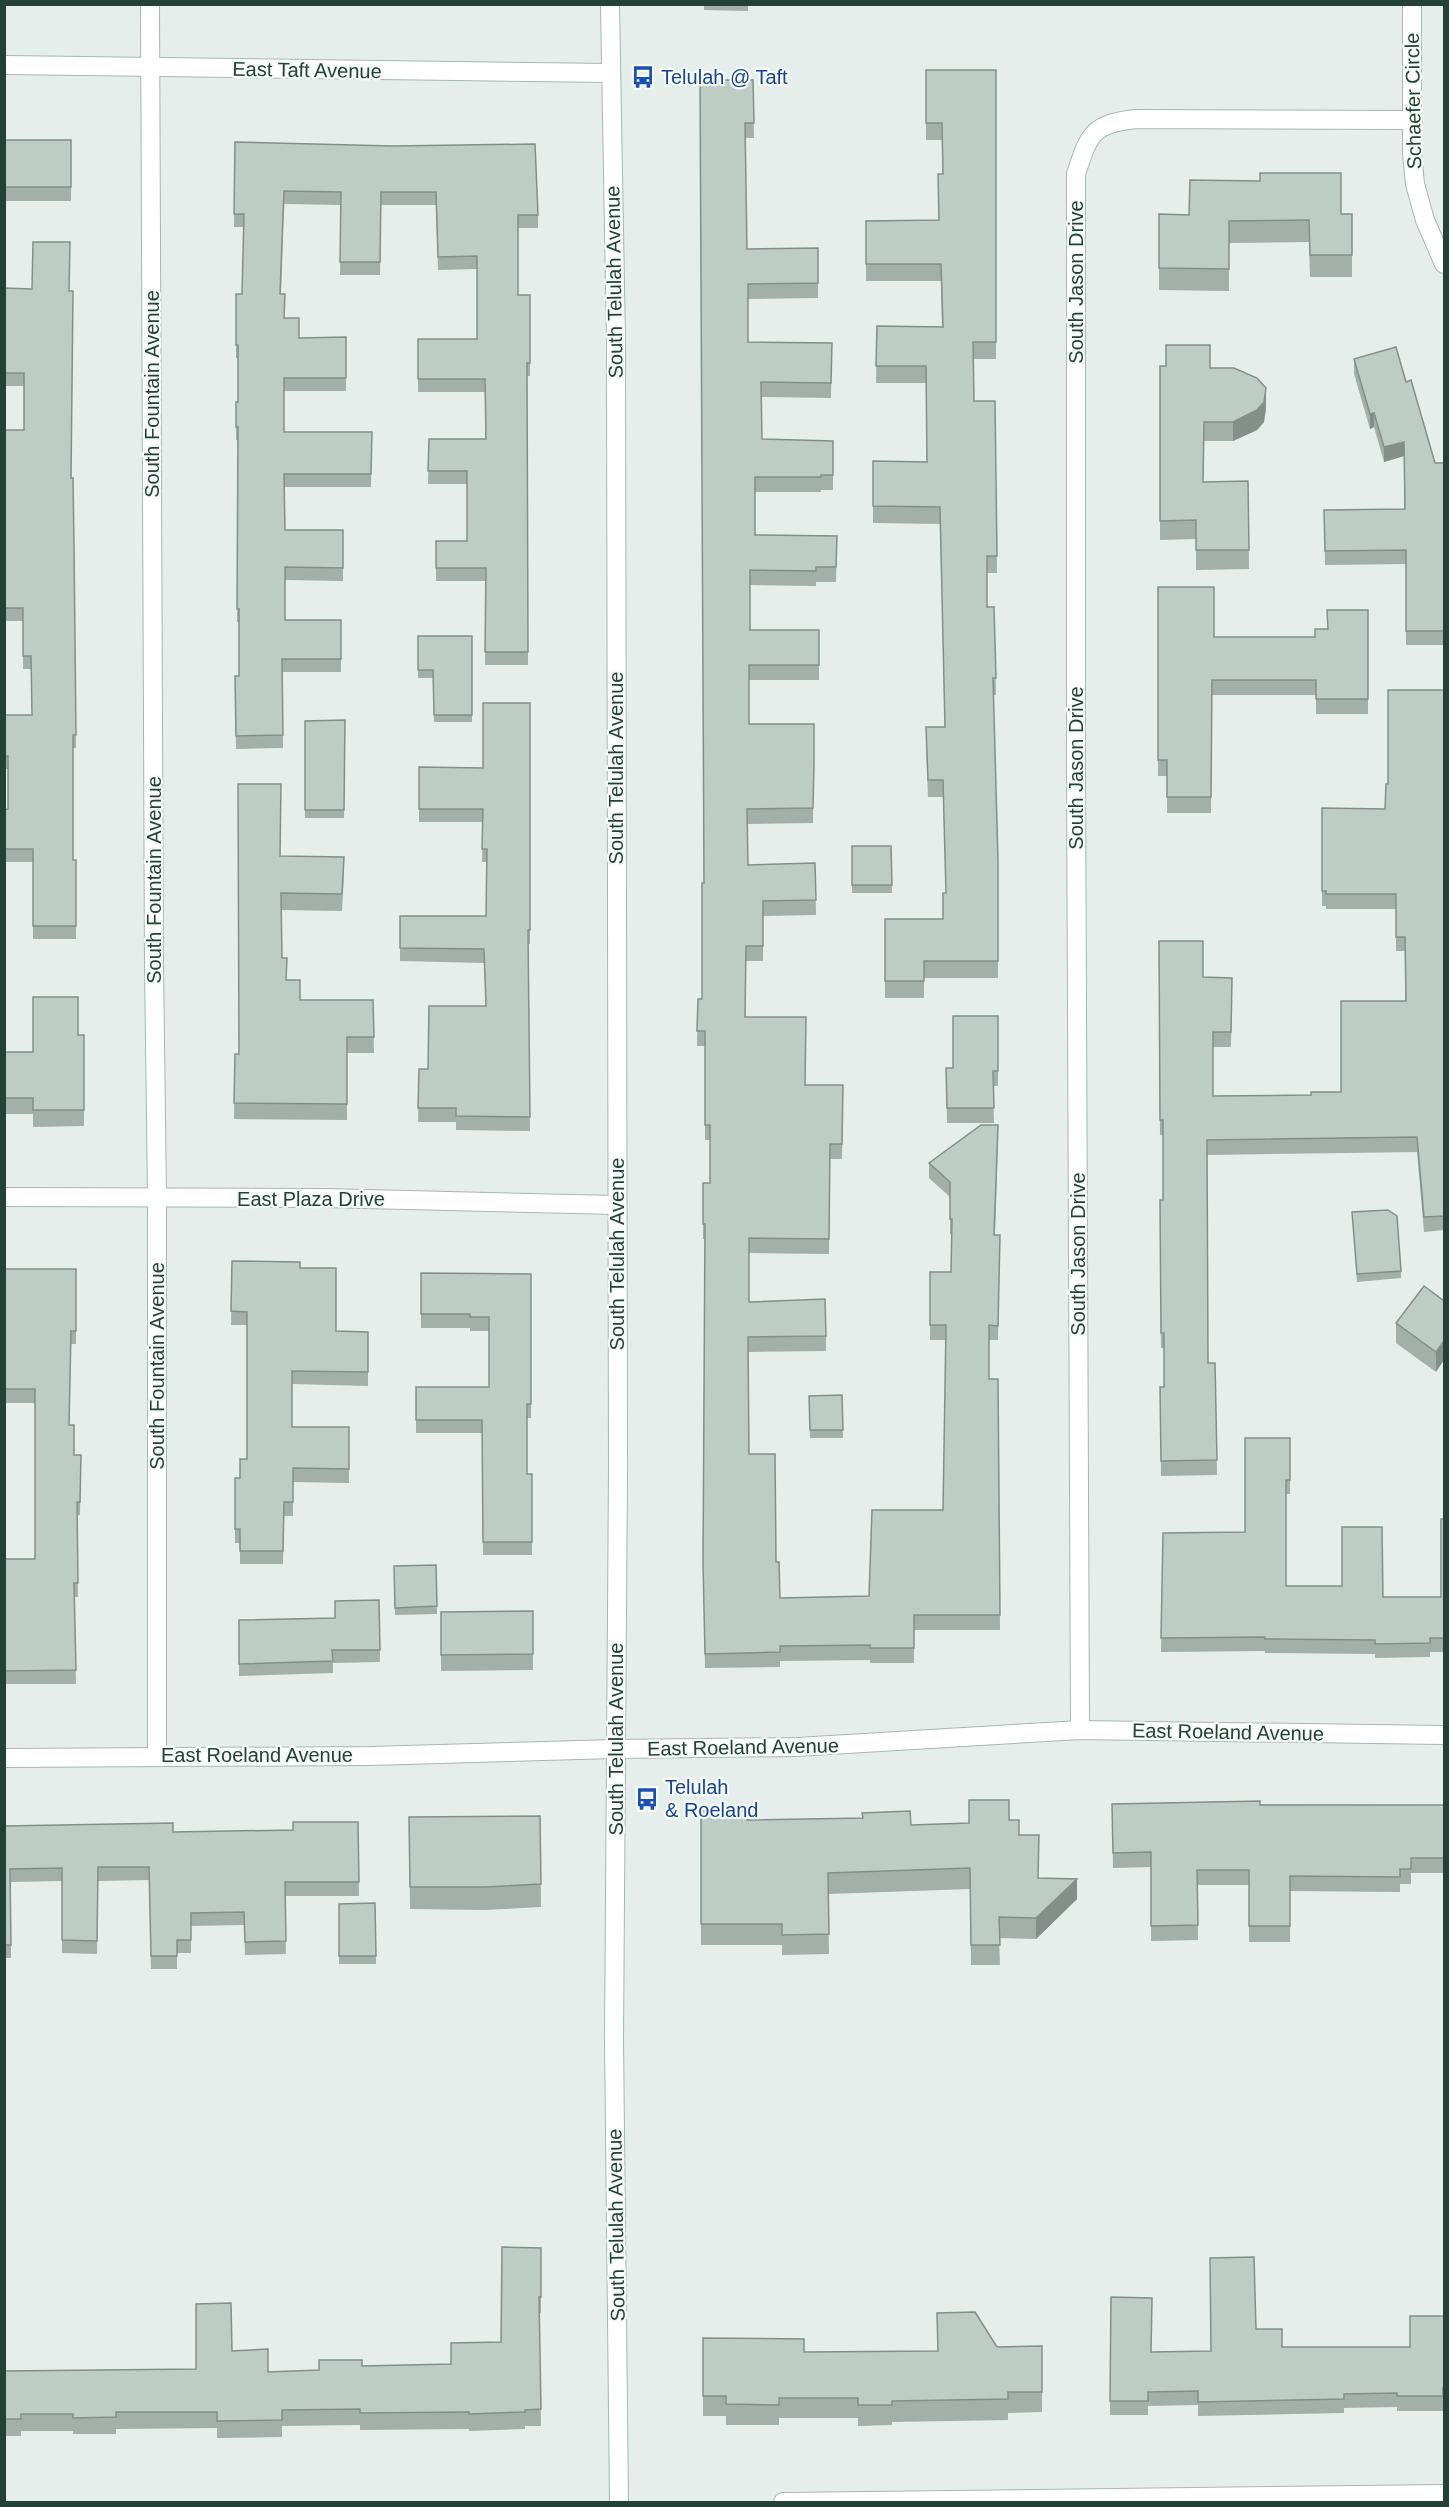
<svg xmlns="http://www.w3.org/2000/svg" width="1449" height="2507" viewBox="0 0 1449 2507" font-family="Arial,sans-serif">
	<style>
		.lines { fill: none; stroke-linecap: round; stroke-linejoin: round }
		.street-casing { stroke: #a7b7b1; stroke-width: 20 }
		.secondary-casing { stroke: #a3bab1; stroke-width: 20 }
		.street { stroke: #fff; stroke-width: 18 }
		.secondary { stroke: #fff; stroke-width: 18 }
		.wall { fill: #a3afa9 }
		.shaded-wall { fill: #848f8a }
		.building { fill: #bdccc5; stroke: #848f8a; stroke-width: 1.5 }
		.labels { text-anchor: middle; stroke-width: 4.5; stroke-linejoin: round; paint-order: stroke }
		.street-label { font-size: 20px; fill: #244137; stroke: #f6fbf8 }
		.transit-label { font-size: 20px; fill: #164399; stroke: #f6fbf8; text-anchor: start }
	</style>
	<rect width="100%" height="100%" fill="#e5eeea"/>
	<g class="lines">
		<g class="street-casing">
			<g id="street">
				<polyline points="150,4 154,964 157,1197 157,1755"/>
				<polyline points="1412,4 1412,153 1415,184 1425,220 1444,264"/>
				<polyline points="4,1197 324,1198 616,1205"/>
				<path d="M1080 1730 1076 766V174C1089 134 1092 124 1136 119L1413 120"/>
				<polyline points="4,1758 370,1756 614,1749 797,1747 1080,1730 1444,1735"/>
				<polyline points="783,2502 1444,2494"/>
			</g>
		</g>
		<g class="secondary-casing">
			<g id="secondary">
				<polyline points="610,4 616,342 618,1471 614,2040 619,2502"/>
				<polyline points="4,65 610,73"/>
			</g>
		</g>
		<use href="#street" class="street"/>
		<use href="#secondary" class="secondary"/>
	</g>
	<g class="wall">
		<polygon points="704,4 748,4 748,11 704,10"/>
		<polygon points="926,70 996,70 996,359 974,359 974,401 995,401 997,573 987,573 987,607 994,607 996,695 993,695 998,861 998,978 924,978 924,998 885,998 885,919 943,919 946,893 943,797 928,797 926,744 926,727 945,727 940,524 873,523 873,461 927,462 926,383 876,383 877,326 942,327 941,281 866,281 866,221 939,220 943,174 942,140 926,140"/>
		<polygon points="700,80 753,80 754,138 745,138 747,249 818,248 818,298 748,299 748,342 832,343 831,398 761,397 762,439 833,475 833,490 821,490 821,492 755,492 755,535 837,536 836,582 816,582 816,586 750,585 750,630 819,630 819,680 749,680 749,724 814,724 813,823 747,824 748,865 815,863 816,915 763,916 763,961 746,961 745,1017 805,1085 843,1085 842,1159 830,1159 829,1254 749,1253 749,1302 826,1336 826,1351 748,1352 749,1454 776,1562 780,1598 869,1596 943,1510 946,1340 930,1340 930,1272 951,1272 952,1234 950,1234 950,1197 929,1178 929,1163 998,1140 995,1235 1000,1235 998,1340 989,1340 989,1379 998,1379 1000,1630 914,1630 914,1663 870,1663 870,1660 780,1661 780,1667 705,1668 703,1563 705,1239 703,1239 703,1183 710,1183 710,1140 705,1140 705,1046 697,1046 698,999 702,999 704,883"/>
		<rect x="4" y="140" width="67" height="61"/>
		<polygon points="235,142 538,215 538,228 518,228 518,295 530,295 530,376 527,376 528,665 485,665 486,581 436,581 436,541 467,541 467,484 428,484 429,439 485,439 485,392 418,392 418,339 477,339 477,269 438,270 436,205 381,205 380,275 340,275 341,205 284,204 281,294 284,318 299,338 346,337 346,391 284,391 284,432 372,432 371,487 285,487 285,530 343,543 343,581 285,580 285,620 341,620 341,672 282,672 283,748 236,749 235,676 239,676 239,622 237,622 238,440 236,440 236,402 238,402 238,358 236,358 236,294 242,294 244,227 234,227"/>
		<polygon points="1159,214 1189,215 1352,214 1352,277 1310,277 1309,242 1229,243 1229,291 1159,290"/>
		<polygon points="4,288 70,291 71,478 76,735 76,748 73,748 73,860 76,860 76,939 33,939 33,862 4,862 4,810 8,809 8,769 4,769 4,715 32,715 31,669 23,669 23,621 4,621 4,430 24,430 24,386 4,386"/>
		<polygon points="1354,359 1406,382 1435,463 1444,463 1444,645 1406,645 1406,564 1325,565 1324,510 1404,509 1404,456 1384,462 1374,427 1370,429 1354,374"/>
		<polygon points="1160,366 1210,368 1266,408 1264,422 1257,430 1233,441 1204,441 1203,482 1248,481 1249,569 1196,570 1196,539 1160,540"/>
		<polygon points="1158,587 1214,637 1315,637 1327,629 1368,610 1368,714 1316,714 1316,695 1212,695 1211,813 1167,813 1167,776 1158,776"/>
		<polygon points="418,636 472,636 472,722 434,722 433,678 418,678"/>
		<polygon points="1444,690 1444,1230 1424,1232 1417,1152 1207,1155 1208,1363 1215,1363 1217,1475 1161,1476 1160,1387 1164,1387 1164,1348 1161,1348 1160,1200 1163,1200 1163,1135 1160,1135 1159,941 1203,977 1232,978 1231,1047 1213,1047 1213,1096 1311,1095 1341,1092 1405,1001 1405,951 1396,951 1396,909 1326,909 1326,906 1322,906 1322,808 1385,809 1388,784"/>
		<polygon points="530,703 530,944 528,944 530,1131 456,1130 456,1122 418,1122 419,1069 428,1069 486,1006 484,963 400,961 400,916 486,916 487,862 482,862 483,822 419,822 419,767 483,768"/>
		<polygon points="345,720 344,818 305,818 305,721"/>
		<polygon points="852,846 891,846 892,893 852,893"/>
		<polygon points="281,856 344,873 342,911 281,910 282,958 286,980 300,1000 373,1000 374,1053 347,1053 347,1120 234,1119 235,1054 239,1054"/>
		<polygon points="998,1016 998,1086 993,1086 994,1123 947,1123 946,1068 953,1068"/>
		<polygon points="78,1035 84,1035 84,1126 33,1127 33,1114 4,1114 4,1052 33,1052"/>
		<polygon points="1352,1212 1401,1271 1401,1278 1357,1282"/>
		<polygon points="232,1261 300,1268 336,1331 368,1332 368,1386 292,1384 292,1427 349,1427 349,1483 293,1482 293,1516 284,1516 283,1564 240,1564 240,1543 235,1543 235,1478 240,1478 247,1459 247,1325 231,1325"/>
		<polygon points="4,1269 76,1269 76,1344 71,1344 69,1425 74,1455 81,1455 80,1515 77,1515 78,1597 74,1597 76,1684 4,1684 4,1559 35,1559 35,1403 4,1403"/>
		<polygon points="421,1273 531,1274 531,1418 527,1418 527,1474 532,1474 532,1555 483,1555 482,1433 416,1433 416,1387 489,1387 489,1331 470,1331 470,1328 421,1328"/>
		<polygon points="1443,1300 1436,1372 1396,1343 1396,1323"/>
		<polygon points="842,1395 843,1438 810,1438 809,1396"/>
		<polygon points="1290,1438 1290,1494 1286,1494 1286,1586 1383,1597 1441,1597 1444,1519 1444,1652 1430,1652 1430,1657 1375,1658 1375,1654 1265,1653 1265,1651 1161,1652 1163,1533 1245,1532"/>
		<polygon points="436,1565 437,1614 395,1615 394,1566"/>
		<polygon points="379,1600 380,1662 333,1663 333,1673 239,1676 239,1620 335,1618"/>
		<polygon points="533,1611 533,1670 441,1671 441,1612"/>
		<polygon points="1112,1804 1444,1805 1444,1873 1411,1873 1411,1884 1400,1884 1400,1892 1290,1891 1290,1942 1249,1942 1249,1885 1198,1885 1198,1940 1151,1941 1151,1867 1113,1868"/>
		<polygon points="701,1811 747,1820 911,1825 969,1823 1009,1820 1019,1835 1038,1878 1077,1899 1036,1939 999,1938 1000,1965 971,1965 970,1889 828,1894 829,1954 782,1955 782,1945 701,1945"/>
		<polygon points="540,1816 541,1907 484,1910 410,1909 409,1817"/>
		<polygon points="358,1822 359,1896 285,1896 286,1954 245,1955 244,1925 191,1926 191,1953 177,1953 177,1969 151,1969 149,1880 98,1881 97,1954 62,1953 62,1881 11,1882 11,1958 4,1958 4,1826 173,1832 293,1830"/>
		<polygon points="375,1903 376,1964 339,1964 339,1904"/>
		<polygon points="541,2248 541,2313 539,2313 541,2426 525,2426 525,2429 469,2431 469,2429 360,2430 360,2425 282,2426 282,2437 217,2438 217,2428 116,2429 116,2434 73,2434 73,2431 21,2431 21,2436 4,2436 4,2371 196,2369 232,2351 268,2372 319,2370 362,2366 451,2364 501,2342"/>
		<polygon points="1111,2297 1152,2352 1211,2351 1256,2329 1282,2347 1410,2347 1444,2316 1444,2402 1443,2402 1443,2411 1397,2411 1397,2407 1344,2408 1344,2413 1198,2416 1198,2405 1148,2406 1148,2415 1110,2415"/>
		<polygon points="703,2338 804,2352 938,2351 997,2347 1042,2346 1042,2412 1008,2413 1008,2420 892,2422 892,2425 858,2426 858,2418 779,2418 779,2425 726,2425 726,2416 703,2416"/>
	</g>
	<g class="shaded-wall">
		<polygon points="1266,388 1266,408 1264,422 1257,430 1233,441 1233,422"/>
		<polygon points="1374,413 1374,427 1370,429 1370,414"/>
		<polygon points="1404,442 1404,456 1384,462 1384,447"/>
		<polygon points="1444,1341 1444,1360 1436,1372 1436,1352"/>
		<polygon points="1077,1879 1077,1899 1036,1939 1036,1918"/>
	</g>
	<g class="building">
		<polygon points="926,70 996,70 996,342 973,342 974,401 995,401 997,556 987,556 987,607 994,607 996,678 993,678 998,861 998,961 924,961 924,981 885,981 885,919 943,919 943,893 946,893 943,780 928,780 926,727 945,727 940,507 873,506 873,461 927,462 926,366 876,366 877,326 943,327 941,264 866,264 866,221 939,220 938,174 943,174 942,123 926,123"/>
		<polygon points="700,80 753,80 754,123 745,123 747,249 818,248 818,283 748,284 748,342 832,343 831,383 761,382 762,439 833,441 833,475 821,475 821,477 755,477 755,535 837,536 836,567 816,567 816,571 750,570 750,630 819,630 819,665 749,665 749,724 814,724 814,764 813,808 747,809 748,865 815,863 816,900 763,901 763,946 746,946 745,1017 806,1017 805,1085 843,1085 842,1144 830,1144 829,1239 749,1238 749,1302 825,1299 826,1336 748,1337 749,1454 775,1454 776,1562 779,1562 780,1598 869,1596 872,1510 943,1510 946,1325 930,1325 930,1272 951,1272 952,1219 950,1219 950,1182 929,1163 981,1125 998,1125 994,1235 1000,1235 998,1326 989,1325 989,1379 998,1379 1000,1615 914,1615 914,1648 870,1648 870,1645 780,1646 780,1652 705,1654 703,1563 705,1224 703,1224 703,1183 710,1183 710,1125 705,1125 705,1031 697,1031 698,999 702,999 702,883 704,883"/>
		<rect x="4" y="140" width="67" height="47"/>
		<polygon points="235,142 393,146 535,144 538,215 518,215 518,295 530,295 530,363 527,363 528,652 485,652 486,568 436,568 436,541 467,541 467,471 428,471 429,439 486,439 485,379 418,379 418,339 477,339 477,256 438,257 436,192 381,192 380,262 340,262 341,192 284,191 280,294 285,294 284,318 299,318 299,338 346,337 346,378 284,378 284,432 372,432 371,474 284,474 285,530 343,530 343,568 285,567 285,620 341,620 341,659 282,659 283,735 236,736 235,676 239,676 239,609 237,609 238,427 236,427 236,402 238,402 238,345 236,345 236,294 242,294 244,214 234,214"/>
		<polygon points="1260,173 1341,173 1341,214 1352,214 1352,255 1310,255 1309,220 1229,221 1229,269 1159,268 1159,214 1189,215 1190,180 1260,181"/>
		<polygon points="33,242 70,242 69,291 73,291 71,478 73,478 74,544 76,735 73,735 73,860 76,860 76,926 33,926 33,849 4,849 4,810 8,809 8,756 4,756 4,715 32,715 31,656 23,656 23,608 4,608 4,430 24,430 24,373 4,373 4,288 32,289"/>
		<polygon points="1166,345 1210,345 1210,368 1234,368 1257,378 1266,388 1264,402 1257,410 1233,422 1204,422 1203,482 1248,481 1249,550 1196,550 1196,520 1160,521 1160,366 1166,366"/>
		<polygon points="1396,347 1406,382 1411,380 1435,463 1444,463 1444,631 1406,631 1406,550 1325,551 1324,510 1405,509 1404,442 1384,447 1374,413 1370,414 1354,359"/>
		<polygon points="1158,587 1214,587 1214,637 1315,637 1315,629 1328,629 1327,610 1368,610 1368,699 1316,699 1316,680 1212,680 1211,797 1167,797 1167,760 1158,760"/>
		<polygon points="418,636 472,636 472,715 434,715 433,670 418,670"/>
		<polygon points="1388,690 1444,690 1444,1216 1424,1217 1417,1137 1207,1140 1208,1363 1215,1363 1217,1460 1161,1461 1160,1387 1164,1387 1164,1333 1161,1333 1160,1200 1163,1200 1163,1120 1160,1120 1159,941 1203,941 1203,977 1232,978 1231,1032 1213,1032 1213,1096 1311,1095 1311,1092 1341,1092 1341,1001 1406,1001 1405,937 1396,937 1396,894 1326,894 1326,891 1322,891 1322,808 1385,809 1386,784 1388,784"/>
		<polygon points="483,703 530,703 530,930 528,930 530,1117 456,1116 456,1108 418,1108 419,1069 428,1069 429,1006 486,1006 484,949 400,948 400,916 486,916 487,849 482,849 483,809 419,809 419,767 483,768"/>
		<polygon points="345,720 344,810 305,810 305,721"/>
		<polygon points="238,784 281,784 280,856 344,857 342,894 281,893 282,958 287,958 286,980 300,980 300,1000 373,1000 374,1037 347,1037 347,1104 234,1103 235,1054 239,1054"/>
		<polygon points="852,846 891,846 892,885 852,885"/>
		<rect x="4" y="912" width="1" height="40"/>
		<polygon points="33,997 78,997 78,1035 84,1035 84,1110 33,1110 33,1098 4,1098 4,1052 33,1052"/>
		<polygon points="953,1016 998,1016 998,1071 993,1071 994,1108 947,1108 946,1068 953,1068"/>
		<polygon points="1388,1210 1397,1216 1401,1271 1357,1274 1352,1212"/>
		<polygon points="232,1261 300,1262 300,1268 336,1268 336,1331 368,1332 368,1372 292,1371 292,1427 349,1427 349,1469 293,1468 293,1502 284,1502 283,1551 240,1551 240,1529 235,1529 235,1478 240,1478 240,1459 247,1459 247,1312 231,1311"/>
		<polygon points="4,1269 76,1269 76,1331 71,1331 69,1425 74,1425 74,1455 81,1455 80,1502 77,1502 78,1583 74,1583 76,1670 4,1671 4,1559 35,1559 35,1389 4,1389"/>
		<polygon points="421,1273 531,1274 531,1404 527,1404 527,1474 532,1474 532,1542 483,1542 482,1420 416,1420 416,1387 489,1387 489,1317 470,1317 470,1314 421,1314"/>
		<polygon points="1424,1286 1443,1300 1444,1298 1444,1341 1436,1352 1396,1323"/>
		<polygon points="842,1395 843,1430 810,1430 809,1396"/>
		<polygon points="1245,1438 1290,1438 1290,1480 1286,1480 1286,1586 1342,1586 1342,1527 1382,1527 1383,1597 1441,1597 1441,1519 1444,1519 1444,1638 1430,1638 1430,1643 1375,1644 1375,1640 1265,1639 1265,1637 1161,1638 1163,1533 1245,1532"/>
		<polygon points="436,1565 437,1606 395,1608 394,1566"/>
		<polygon points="379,1600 380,1650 332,1650 333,1661 239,1664 239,1620 335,1618 335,1601"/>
		<polygon points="533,1611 533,1654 441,1655 441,1612"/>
		<polygon points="969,1800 1009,1800 1009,1820 1019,1820 1019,1835 1039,1835 1038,1878 1077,1879 1036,1918 999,1917 1000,1945 971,1945 970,1868 828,1873 829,1934 782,1935 782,1924 701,1924 701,1811 747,1811 747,1820 863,1818 862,1813 910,1811 911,1825 969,1823"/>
		<polygon points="1260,1801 1260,1805 1444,1805 1444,1858 1411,1858 1411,1869 1400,1869 1400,1877 1290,1876 1290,1926 1249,1926 1249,1870 1197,1870 1198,1925 1151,1926 1151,1852 1113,1853 1112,1804"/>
		<polygon points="540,1816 541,1884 484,1887 410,1887 409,1817"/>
		<polygon points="293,1822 358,1822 359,1882 285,1882 286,1941 245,1942 244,1912 191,1913 191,1940 177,1940 177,1956 151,1956 149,1867 98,1867 97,1941 62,1940 62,1868 10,1869 11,1945 4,1945 4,1826 173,1823 173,1832 293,1830"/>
		<polygon points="375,1903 376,1956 339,1956 339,1904"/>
		<polygon points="502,2247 541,2248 541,2297 539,2297 541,2409 525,2410 525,2412 469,2414 469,2412 360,2413 360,2409 282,2410 282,2420 217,2421 217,2412 116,2412 116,2417 73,2418 73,2414 21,2414 21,2419 4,2419 4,2371 196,2369 196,2304 231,2303 232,2351 268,2349 268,2372 319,2370 319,2360 362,2360 362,2366 451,2364 451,2343 501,2342"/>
		<polygon points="1254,2257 1256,2329 1282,2329 1282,2347 1410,2347 1410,2316 1444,2316 1444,2388 1443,2388 1443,2396 1397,2396 1397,2393 1344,2394 1344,2399 1198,2402 1198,2391 1148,2392 1148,2401 1110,2401 1111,2297 1152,2298 1151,2352 1211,2351 1210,2258"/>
		<polygon points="975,2312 997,2347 1042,2346 1042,2392 1008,2392 1008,2399 892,2401 892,2405 858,2405 858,2398 779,2398 779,2405 726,2404 726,2396 703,2396 703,2338 804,2339 804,2352 938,2351 937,2313"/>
	</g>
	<defs>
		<g id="bus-bare" transform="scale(1.8)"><path d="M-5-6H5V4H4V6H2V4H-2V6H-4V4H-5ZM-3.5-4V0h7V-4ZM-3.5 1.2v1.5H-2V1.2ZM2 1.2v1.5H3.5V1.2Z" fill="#1a4fb4" stroke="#f6fbf8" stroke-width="2.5" paint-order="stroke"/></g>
	</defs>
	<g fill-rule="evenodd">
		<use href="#bus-bare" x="643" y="77"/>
		<use href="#bus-bare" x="647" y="1799"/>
	</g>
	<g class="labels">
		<g class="street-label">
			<text transform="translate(307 70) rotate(1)" y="7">East Taft Avenue</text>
			<text transform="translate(1413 101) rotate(-91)" y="7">Schaefer Circle</text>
			<text transform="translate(614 282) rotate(-91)" y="7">South Telulah Avenue</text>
			<text transform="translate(1076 282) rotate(-90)" y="7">South Jason Drive</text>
			<text transform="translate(152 394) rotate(-90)" y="7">South Fountain Avenue</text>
			<text transform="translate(616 768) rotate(-90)" y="7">South Telulah Avenue</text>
			<text transform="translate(1076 768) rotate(-90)" y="7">South Jason Drive</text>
			<text transform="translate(154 880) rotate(-90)" y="7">South Fountain Avenue</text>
			<text x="311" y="1206">East Plaza Drive</text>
			<text transform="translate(617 1254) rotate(-90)" y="7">South Telulah Avenue</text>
			<text transform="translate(1078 1254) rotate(-90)" y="7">South Jason Drive</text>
			<text transform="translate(157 1366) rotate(-90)" y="7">South Fountain Avenue</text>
			<text transform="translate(1228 1732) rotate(1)" y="7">East Roeland Avenue</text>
			<text transform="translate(616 1739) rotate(-90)" y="7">South Telulah Avenue</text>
			<text transform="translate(743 1747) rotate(-1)" y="7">East Roeland Avenue</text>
			<text x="257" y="1762">East Roeland Avenue</text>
			<text transform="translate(616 2225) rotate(-91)" y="7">South Telulah Avenue</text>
		</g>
		<g class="transit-label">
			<text x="661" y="84">Telulah @ Taft</text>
			<text x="665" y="1794">Telulah<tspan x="665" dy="23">&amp; Roeland</tspan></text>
		</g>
	</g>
	<rect width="1449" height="2507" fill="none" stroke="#244137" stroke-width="12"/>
</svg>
